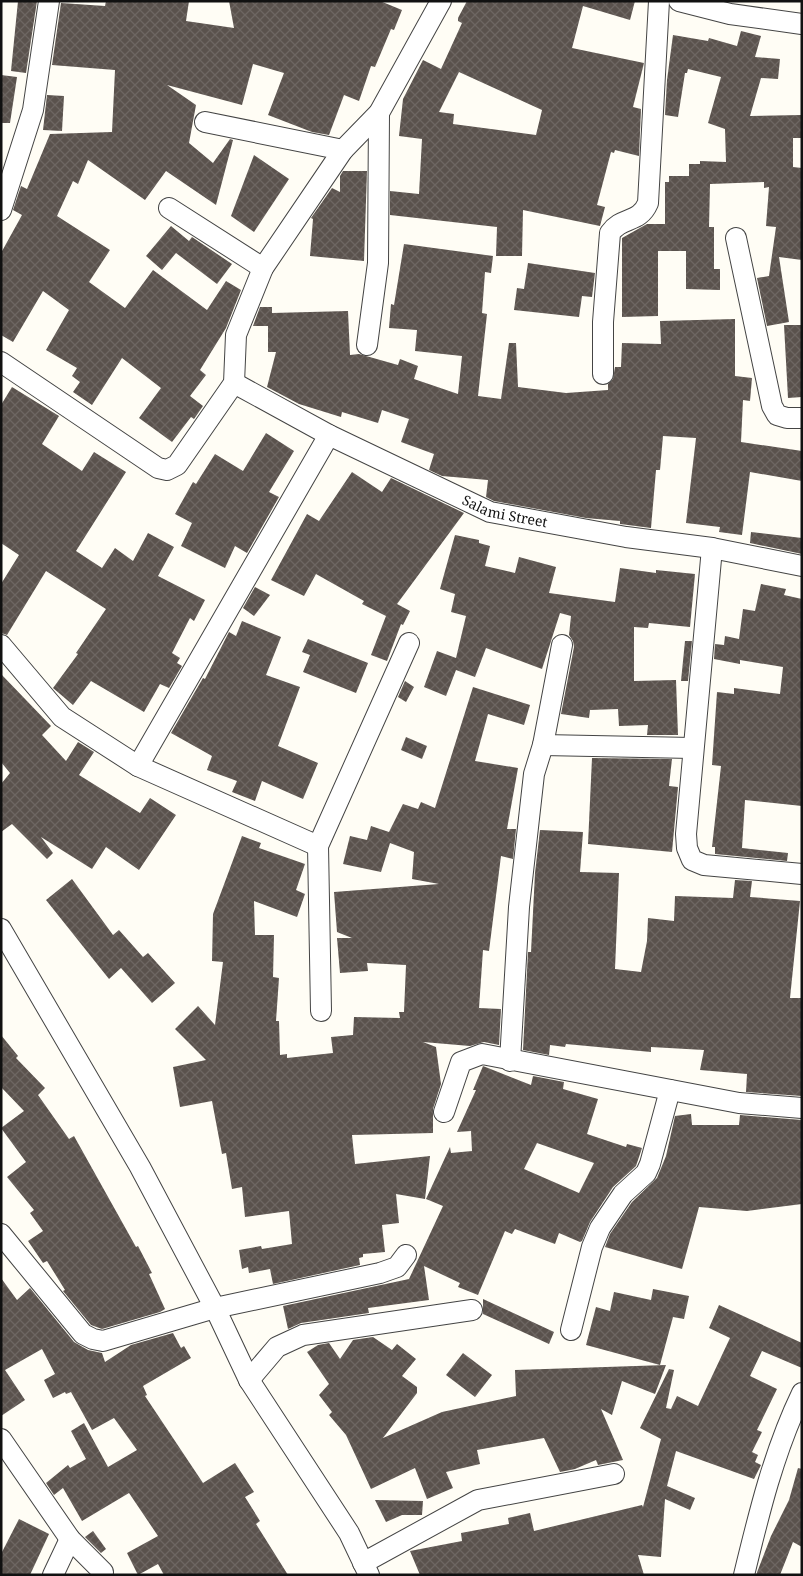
<svg xmlns="http://www.w3.org/2000/svg" width="803" height="1576" viewBox="0 0 803 1576" font-family="'Noto Serif',serif">
	<style>
		.building { fill: url(#building-cross-hatch); fill-rule: evenodd }
		.lines { fill: none; stroke-linecap: round; stroke-linejoin: round }
		.street-casing { stroke: #444; stroke-width: 22 }
		.street { stroke: #fff; stroke-width: 20 }
		.labels { text-anchor: middle; stroke-width: 5; stroke-linejoin: round; paint-order: stroke }
		.street-label { font-size: 14px; fill: #111; stroke: #fff }
	</style>
	<defs>
		<pattern id="building-cross-hatch" width="8" height="8" patternUnits="userSpaceOnUse" patternTransform="scale(1.25)"><rect width="8" height="8" fill="#5a524d"/><path d="M0 0l8 8M0 8l8-8" fill="none" stroke="#6d6662"/></pattern>
	</defs>
	<rect width="100%" height="100%" fill="#fffdf5"/>
	<g class="building">
		<polygon points="18,1 37,1 26,73 11,71"/>
		<polygon points="106,1 189,1 186,21 234,28 229,1 380,1 402,10 394,30 391,29 375,67 371,66 359,101 344,95 329,135 312,132 268,115 284,73 253,64 242,105 167,85 196,105 189,143 213,163 230,139 233,140 216,205 166,171 145,200 88,160 78,184 73,181 57,216 110,250 89,282 125,308 153,270 207,310 226,281 241,290 226,328 200,370 206,375 190,396 203,406 194,419 191,417 172,442 139,418 161,388 122,358 92,405 73,392 80,382 72,376 77,368 46,350 69,310 43,291 13,342 1,335 1,253 22,215 13,210 21,186 27,189 50,134 112,132 115,70 52,65 61,3 105,6"/>
		<path d="M467 1H635L630 20 583 6 572 48 644 63 633 107 641 109 639 156 615 150 614 153 611 152 597 205 605 207 600 226 523 210 522 256H496L497 227 390 215V191L419 194 422 139 399 136 403 99 423 60 441 69 462 23 458 21V18ZM459 72 542 110 536 135 453 124 454 114 439 112Z"/>
		<polygon points="741,31 761,36 755,57 780,59 778,79 761,78 750,116 802,115 802,138 793,138 793,167 802,168 802,260 779,257 789,322 767,326 757,278 769,276 776,227 766,226 769,187 764,188 764,182 710,184 709,227 714,227 714,269 720,269 720,290 686,289 686,251 658,251 658,316 622,317 622,238 647,224 665,224 665,182 669,182 669,176 689,176 689,164 700,164 700,161 726,162 725,129 708,123 721,77 688,69 687,73 685,73 678,117 665,115 667,80 673,35 708,41 709,38 737,46"/>
		<polygon points="1,75 17,77 10,123 1,123"/>
		<polygon points="47,95 64,96 62,131 43,130"/>
		<polygon points="254,155 289,179 254,232 231,216"/>
		<polygon points="343,171 367,171 364,261 310,256 313,219 311,218 332,188 340,192 340,176"/>
		<polygon points="171,226 189,241 192,237 232,264 217,284 176,253 162,270 146,256"/>
		<polygon points="404,244 493,256 491,273 485,272 482,313 487,314 478,396 501,399 509,343 516,343 518,387 566,393 608,390 608,384 613,379 615,367 621,367 622,343 661,344 660,321 735,319 735,376 752,378 750,401 743,400 741,442 802,451 802,481 750,472 742,535 719,532 720,527 686,523 696,438 663,436 660,470 656,470 651,528 628,525 620,524 620,521 586,518 494,501 486,497 488,480 442,476 429,470 434,454 401,442 409,419 382,410 378,423 342,412 341,417 299,404 267,387 276,352 268,352 268,326 253,326 260,307 272,307 272,313 348,311 350,355 359,354 398,365 400,359 418,366 414,379 458,394 462,356 415,351 417,330 389,328 391,304 394,305"/>
		<polygon points="528,263 595,273 592,297 582,296 579,317 514,310 517,288 524,289"/>
		<polygon points="784,325 802,325 802,397 788,398"/>
		<polygon points="12,387 59,416 42,444 82,471 94,452 126,472 76,551 102,568 115,548 133,561 148,533 174,547 158,576 205,600 194,621 190,618 172,653 180,658 177,663 182,666 169,688 160,684 144,712 91,681 73,705 53,688 78,654 76,653 106,609 46,571 7,635 1,633 1,584 19,555 1,543 1,405"/>
		<polygon points="266,433 294,451 269,492 279,497 247,553 235,546 225,568 181,546 192,523 175,514 193,482 196,484 215,454 243,471"/>
		<polygon points="352,472 382,492 391,478 464,513 397,604 410,611 403,625 401,624 387,661 371,655 386,616 362,604 364,601 316,574 304,596 271,580 307,514 319,521"/>
		<polygon points="751,532 802,538 802,554 750,543"/>
		<polygon points="455,535 479,540 479,543 490,546 485,566 515,573 519,557 556,567 549,593 615,602 620,568 656,573 656,570 695,574 690,627 649,623 648,628 634,627 634,681 676,680 678,735 647,735 648,725 619,726 618,709 590,710 589,718 561,714 574,647 573,641 569,635 571,616 560,613 542,669 486,648 475,677 456,670 446,696 424,687 437,651 456,658 466,616 451,612 455,594 440,589"/>
		<polygon points="761,584 786,589 784,595 802,599 802,806 745,800 742,848 788,853 787,861 715,854 715,847 712,847 721,766 712,765 717,692 734,694 734,688 780,694 783,667 740,660 740,664 714,659 715,644 724,645 725,636 739,639 743,609 755,611"/>
		<polygon points="255,587 270,595 254,616 243,608"/>
		<polygon points="242,621 281,637 266,675 300,687 278,746 318,763 303,799 262,781 255,801 232,792 237,781 207,770 212,756 171,733 203,678 205,679 229,632 236,636"/>
		<polygon points="308,639 368,663 356,693 303,672 310,655 302,652"/>
		<polygon points="685,641 692,641 688,681 681,681"/>
		<polygon points="1,674 51,726 42,735 66,761 78,742 94,752 79,775 140,813 150,798 176,815 139,870 106,847 92,869 41,837 53,853 47,859 12,824 1,832 1,784 10,773 1,762"/>
		<polygon points="405,681 414,687 406,702 398,697"/>
		<polygon points="473,687 530,705 524,725 488,714 475,761 518,768 507,829 516,829 513,859 501,856 489,951 483,950 479,1008 501,1009 499,1045 484,1042 470,1046 423,1042 436,1047 441,1084 433,1109 433,1133 352,1135 355,1164 430,1156 425,1199 396,1194 399,1223 382,1225 385,1252 363,1254 363,1257 359,1258 360,1265 273,1284 270,1269 249,1273 248,1267 242,1269 239,1250 261,1246 262,1249 292,1244 289,1211 245,1217 242,1187 232,1189 226,1153 222,1154 212,1101 180,1107 173,1067 206,1060 175,1029 198,1006 215,1025 223,962 212,961 213,914 242,836 261,843 259,848 305,864 296,890 305,894 297,917 254,901 255,935 274,935 273,977 279,978 276,1021 279,1021 280,1055 287,1054 287,1058 333,1053 331,1037 353,1035 354,1017 400,1018 399,1012 404,1012 406,965 367,963 368,971 340,973 337,938 352,938 337,932 334,892 439,884 412,879 414,852 390,843 381,872 343,864 350,836 367,840 371,826 389,832 403,804 418,809 421,802 435,808"/>
		<polygon points="406,737 427,746 422,759 401,750"/>
		<polygon points="592,758 672,759 669,786 678,787 672,852 588,844"/>
		<polygon points="540,830 583,832 580,872 619,873 615,969 641,972 647,941 648,918 674,921 675,896 733,898 735,880 752,881 750,897 800,901 790,998 802,998 802,1096 746,1092 747,1074 700,1070 704,1050 651,1047 651,1052 566,1044 565,1047 550,1045 549,1055 523,1050 528,952 531,952 535,873"/>
		<polygon points="72,879 113,935 119,930 143,957 148,953 175,983 152,1003 121,968 109,979 46,900"/>
		<polygon points="1,1035 18,1056 16,1058 45,1088 38,1095 69,1139 74,1136 136,1247 138,1246 152,1273 149,1274 165,1309 160,1312 102,1329 91,1325 63,1291 65,1290 47,1261 43,1263 28,1241 43,1231 30,1213 34,1210 7,1177 26,1162 1,1128 24,1111 1,1087"/>
		<path d="M483 1066 531 1085 533 1076 564 1082 563 1089 598 1099 587 1134 626 1147 627 1144 642 1148 636 1166 613 1187 590 1222 582 1241 580 1242 559 1233 555 1244 515 1229 512 1234 505 1231 478 1295 458 1287 460 1283 424 1266 429 1300 368 1308 369 1313 301 1323 288 1329 283 1306 409 1279 443 1206 426 1199 450 1147 451 1153 472 1151 471 1131 457 1132 476 1090H473ZM537 1143 594 1163 579 1193 524 1169Z"/>
		<polygon points="691,1114 692,1125 739,1125 740,1115 802,1120 802,1204 747,1211 699,1207 682,1269 605,1247 610,1234 632,1202 657,1178 666,1156 675,1116"/>
		<polygon points="1,1278 17,1300 30,1288 74,1342 88,1350 102,1353 105,1362 131,1345 173,1333 181,1348 184,1346 191,1358 143,1386 147,1395 145,1396 203,1483 235,1463 254,1492 245,1497 260,1521 256,1524 288,1575 164,1575 158,1564 138,1575 127,1553 158,1536 129,1493 82,1521 63,1488 54,1495 46,1483 68,1465 70,1468 86,1459 71,1431 84,1423 108,1467 137,1450 114,1418 92,1430 71,1392 66,1394 65,1392 53,1398 44,1380 55,1374 42,1349 5,1370 25,1400 1,1416"/>
		<polygon points="653,1289 689,1296 684,1319 673,1317 660,1365 586,1345 596,1307 610,1311 614,1292 651,1300"/>
		<polygon points="483,1299 554,1332 549,1344 483,1314"/>
		<polygon points="719,1305 802,1343 802,1368 762,1351 750,1376 777,1389 757,1430 762,1432 752,1452 758,1455 755,1462 761,1465 754,1479 676,1451 667,1486 695,1498 690,1510 665,1499 661,1557 638,1555 644,1575 420,1575 410,1551 462,1541 461,1533 509,1524 508,1518 530,1513 534,1531 642,1505 643,1507 661,1439 640,1428 669,1369 674,1370 666,1408 671,1409 677,1396 698,1406 730,1338 709,1328"/>
		<polygon points="373,1337 392,1350 397,1344 416,1359 402,1376 417,1387 417,1393 383,1438 442,1412 516,1396 515,1370 666,1365 655,1394 622,1381 612,1415 601,1409 623,1460 598,1465 596,1460 575,1469 560,1472 544,1438 477,1450 480,1464 446,1472 453,1488 427,1499 415,1468 371,1489 346,1435 329,1415 332,1412 319,1395 329,1384 307,1352 318,1345 329,1343 340,1359 353,1340"/>
		<polygon points="463,1353 492,1375 475,1397 446,1375"/>
		<polygon points="798,1468 802,1469 802,1547 793,1542 780,1575 756,1575 771,1536 789,1500"/>
		<polygon points="375,1500 423,1501 422,1515 402,1515 386,1522"/>
		<polygon points="19,1519 49,1534 30,1575 1,1575 1,1554"/>
		<polygon points="93,1531 106,1549 101,1553 85,1537"/>
	</g>
	<g class="lines">
		<g class="street-casing">
			<g id="street">
				<polyline points="679,1 730,14 802,24"/>
				<polyline points="205,122 343,150"/>
				<polyline points="169,208 263,268"/>
				<polyline points="1,210 33,110 49,1"/>
				<polyline points="736,238 772,406 777,415 787,418 802,418"/>
				<polyline points="367,345 378,263 379,113"/>
				<polyline points="1,362 158,468 167,470 177,465 234,383 236,335 263,268 343,150 379,113 441,1"/>
				<path d="M603 374V322L610 233C622 216 639 224 648 203L659 1"/>
				<path id="s1" d="M234 383 329 435 490 512 626 537 712 548 802 566"/>
				<polyline points="712,548 686,834 687,848 692,860 704,865 802,874"/>
				<polyline points="1,645 62,717 138,766 318,846"/>
				<polyline points="543,745 692,748"/>
				<polyline points="138,766 329,435"/>
				<polyline points="1,929 140,1167 215,1308 249,1380 349,1533 369,1575"/>
				<polyline points="321,1011 318,846 409,643"/>
				<polyline points="510,1061 519,907 534,774 543,745 562,645"/>
				<polyline points="444,1112 461,1062 482,1054 739,1103 802,1108"/>
				<polyline points="1,1234 83,1334 93,1339 103,1341 215,1308 380,1273 397,1267 406,1255"/>
				<polyline points="571,1330 592,1247 600,1228 623,1194 646,1173 650,1164 670,1090"/>
				<polyline points="249,1380 277,1347 303,1335 472,1310"/>
				<polyline points="1,1439 70,1539 103,1572"/>
				<polyline points="363,1563 478,1500 614,1474"/>
				<polyline points="53,1575 70,1539"/>
				<path d="M744 1575C759 1513 774 1451 802 1393"/>
			</g>
		</g>
		<use href="#street" class="street"/>
	</g>
	<g class="labels">
		<g class="street-label">
			<text dy="5" stroke="none"><textPath href="#s1" startOffset="301">Salami Street</textPath></text>
		</g>
	</g>
	<rect width="803" height="1576" fill="none" stroke="#111111" stroke-width="5"/>
</svg>
